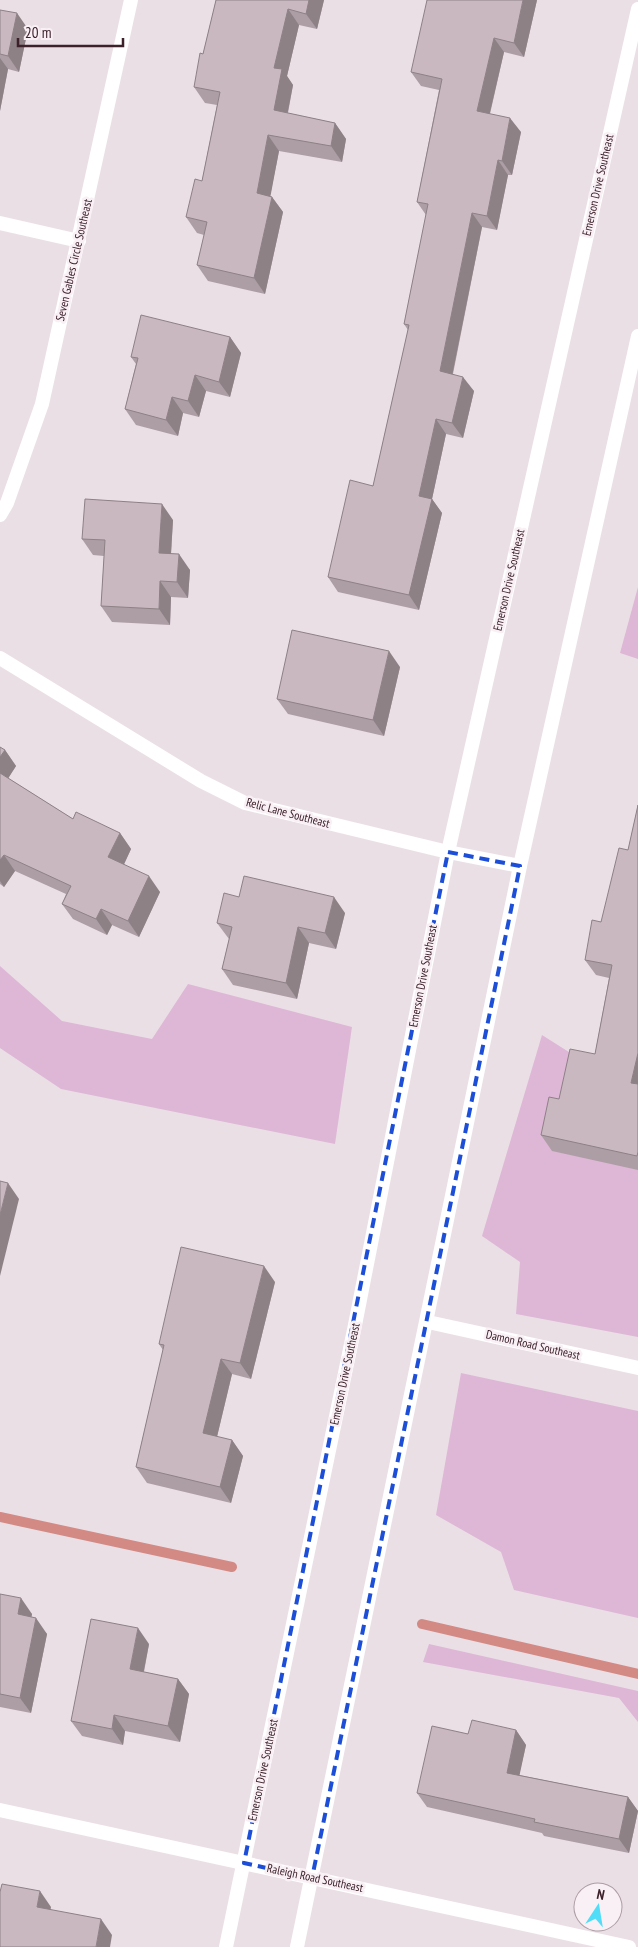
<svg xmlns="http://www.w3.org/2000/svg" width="638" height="1947" viewBox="0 0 638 1947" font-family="'PT Sans Narrow',sans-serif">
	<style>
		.green { fill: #deb7d7 }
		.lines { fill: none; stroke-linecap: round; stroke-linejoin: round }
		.stream { stroke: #d38a84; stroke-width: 10 }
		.minor { stroke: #fff; stroke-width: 14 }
		.tertiary { stroke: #fff; stroke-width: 14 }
		.wall { fill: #ad9ea5 }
		.shaded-wall { fill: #8d8186 }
		.building { fill: #c9b8c0; stroke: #8d8186 }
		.marked { fill: none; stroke: #1d4ed8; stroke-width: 4; stroke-dasharray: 10 6; stroke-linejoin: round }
		.labels { text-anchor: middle; stroke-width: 5; stroke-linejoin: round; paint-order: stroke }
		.street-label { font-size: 12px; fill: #3c202a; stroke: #f8f0f5 }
	</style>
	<rect width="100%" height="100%" fill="#ebdfe6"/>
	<g class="green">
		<polygon points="638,587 638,659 620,653"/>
		<polygon points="0,966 62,1021 152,1039 188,984 352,1027 335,1144 61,1089 0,1048"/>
		<polygon points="542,1035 580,1059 638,1082 638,1337 516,1314 520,1262 482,1236"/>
		<polygon points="461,1373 638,1411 638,1618 514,1590 501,1552 436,1515"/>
		<polygon points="429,1644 638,1691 638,1722 619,1698 423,1662"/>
	</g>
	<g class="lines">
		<g class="stream">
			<polyline points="0,1517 232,1567"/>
			<polyline points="422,1624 638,1674"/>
		</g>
		<g class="minor">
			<polyline points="0,223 79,241"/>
			<polyline points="0,515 7,503 42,404 131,0"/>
			<polyline points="0,658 201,781 245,803 448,852 520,866"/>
			<polyline points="428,1322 638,1368"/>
			<polyline points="0,1810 629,1947"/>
		</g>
		<g class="tertiary">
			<polyline points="226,1947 355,1325 448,852 638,9"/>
			<polyline points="297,1947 520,866 638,336"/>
		</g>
	</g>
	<g class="wall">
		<polygon points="216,0 324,0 317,29 299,25 287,76 293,85 288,113 335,123 346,139 342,162 279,151 270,196 272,197 283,212 265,294 208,281 197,265 204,235 197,233 186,217 202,181 217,105 205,103 194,87 203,54"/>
		<polygon points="537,0 524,57 504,52 490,114 521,132 512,175 508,175 497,230 482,227 453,374 474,391 463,438 446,434 432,499 442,513 419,610 338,592 328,577 373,486 408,330 404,324 426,215 417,202 439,90 421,86 411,72"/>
		<polygon points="0,10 28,29 19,72 8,69 0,111"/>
		<polygon points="230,337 241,353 230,397 206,391 199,417 183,413 178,436 136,425 125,409 136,364 131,357"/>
		<polygon points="173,520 171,554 190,570 188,598 171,597 170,625 112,622 101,606 104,556 93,555 82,539"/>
		<polygon points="400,667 384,736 288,714 277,699"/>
		<polygon points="0,747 5,750 16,766 8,778 73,819 120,833 131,849 124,864 160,892 139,937 112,925 107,935 73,919 62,904 66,894 15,871 4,887 0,884"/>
		<polygon points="638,805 638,1170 552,1151 541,1135 559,1099 595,1054 609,978 596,975 585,960 601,922 628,850"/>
		<polygon points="239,897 345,913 336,949 309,943 297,999 233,985 222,969 229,939 217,923"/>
		<polygon points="275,1282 251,1379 232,1374 217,1437 232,1440 243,1456 231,1503 147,1483 136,1467 163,1350 159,1344"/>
		<polygon points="0,1594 32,1614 31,1617 47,1634 31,1713 0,1707"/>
		<polygon points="149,1644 144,1672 178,1679 189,1694 180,1742 125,1731 123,1745 82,1736 71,1721"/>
		<polygon points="516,1730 526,1745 519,1775 628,1797 638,1811 629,1853 544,1836 542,1833 427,1807 417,1793 468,1734"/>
	</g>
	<g class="shaded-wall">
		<polygon points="309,0 324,0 317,29 306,14"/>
		<polygon points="523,0 537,0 524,57 514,43"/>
		<polygon points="288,9 299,25 287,76 293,85 285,126 274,110 274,68"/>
		<polygon points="17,13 28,29 19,72 8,56"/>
		<polygon points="494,38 504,52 487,125 477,111"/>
		<polygon points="0,58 8,69 0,111"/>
		<polygon points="510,118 521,132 512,175 502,161"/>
		<polygon points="335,123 346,139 342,162 331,146"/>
		<polygon points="268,135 279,151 268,209 257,193"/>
		<polygon points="498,160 508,175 497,230 487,216"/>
		<polygon points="272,197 283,212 265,294 254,278"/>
		<polygon points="472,213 482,227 450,386 440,371"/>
		<polygon points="230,337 241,353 230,397 219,382"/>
		<polygon points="195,375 206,391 199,417 188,401"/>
		<polygon points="463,377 474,391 463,438 452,423"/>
		<polygon points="172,397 183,413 178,436 166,420"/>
		<polygon points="436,419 446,434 432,499 442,513 419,610 409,595 419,496"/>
		<polygon points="162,504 173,520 170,569 159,553"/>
		<polygon points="179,554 190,570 188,598 177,582"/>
		<polygon points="160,581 171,597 170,625 159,609"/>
		<polygon points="389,651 400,667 384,736 373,720"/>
		<polygon points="5,750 16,766 4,785 0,779 0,757"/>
		<polygon points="120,833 131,849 120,873 108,857"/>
		<polygon points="4,855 15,871 4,887 0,881 0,860"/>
		<polygon points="149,876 160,892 139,937 128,921"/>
		<polygon points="334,897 345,913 336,949 325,933"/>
		<polygon points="101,909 112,925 107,935 96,919"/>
		<polygon points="298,927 309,943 297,999 286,983"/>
		<polygon points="638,1053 638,1093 631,1083"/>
		<polygon points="8,1183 19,1199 0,1276 0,1215"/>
		<polygon points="264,1266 275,1282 251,1379 240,1363"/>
		<polygon points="221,1359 232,1374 214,1449 203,1433"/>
		<polygon points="232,1440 243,1456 231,1503 220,1487"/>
		<polygon points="21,1598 32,1614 29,1630 18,1614"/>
		<polygon points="36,1618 47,1634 31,1713 20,1698"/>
		<polygon points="138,1628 149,1644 141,1685 130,1669"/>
		<polygon points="178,1679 189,1694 180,1742 168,1726"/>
		<polygon points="114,1715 125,1731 123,1745 112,1729"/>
		<polygon points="516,1730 526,1745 517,1787 507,1773"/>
		<polygon points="628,1797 638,1811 629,1853 619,1839"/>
		<polygon points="40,1891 51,1907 48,1923 37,1907"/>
		<polygon points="101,1919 112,1935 110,1947 96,1947"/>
	</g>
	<g class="building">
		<polygon points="216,0 309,0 306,14 288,9 274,68 282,69 274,110 335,123 331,146 268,135 257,193 272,197 254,278 197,265 207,222 186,217 195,179 202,181 220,92 194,87 200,53 203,54"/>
		<polygon points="427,0 523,0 514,43 494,38 477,111 510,118 502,161 498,160 487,216 472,213 440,371 463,377 452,423 436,419 419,496 432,499 409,595 328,577 350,480 373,486 409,325 404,324 428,204 417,202 442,79 411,72"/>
		<polygon points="0,10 17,13 8,56 0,54"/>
		<polygon points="141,315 230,337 219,382 195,375 188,401 172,397 166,420 125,409 138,358 131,357"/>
		<polygon points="85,499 162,504 159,553 179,554 177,582 160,581 159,609 101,606 105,540 82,539"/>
		<polygon points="292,630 389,651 373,720 277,699"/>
		<polygon points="0,747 5,750 0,757"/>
		<polygon points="0,773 73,819 76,812 120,833 108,857 149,876 128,921 101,909 96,919 62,904 71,886 4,855 0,860"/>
		<polygon points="638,805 638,1053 631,1083 638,1084 638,1152 637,1156 541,1135 549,1097 559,1099 570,1049 595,1054 612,965 585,960 592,920 601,922 619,848 628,850"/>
		<polygon points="244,876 334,897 325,933 298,927 286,983 222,969 232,927 217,923 224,893 239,897"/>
		<polygon points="0,1181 8,1183 0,1215"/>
		<polygon points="181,1247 264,1266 240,1363 221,1359 203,1433 232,1440 220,1487 136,1467 164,1345 159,1344"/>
		<polygon points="0,1594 21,1598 18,1614 36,1618 20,1698 0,1694"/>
		<polygon points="91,1619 138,1628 130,1669 178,1679 168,1726 114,1715 112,1729 71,1721"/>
		<polygon points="472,1720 516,1730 507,1773 628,1797 619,1839 534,1822 535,1819 417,1793 432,1726 468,1734"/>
		<polygon points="2,1884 40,1891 37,1907 101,1919 96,1947 0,1947 0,1892"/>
	</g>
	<path class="marked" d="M448 852 520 866 312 1878 244 1863Z"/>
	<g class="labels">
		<g class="street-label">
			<text transform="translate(598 185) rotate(-77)" y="4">Emerson Drive Southeast</text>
			<text transform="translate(74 260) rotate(-77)" y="4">Seven Gables Circle Southeast</text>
			<text transform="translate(509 580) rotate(-77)" y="4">Emerson Drive Southeast</text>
			<text transform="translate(288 813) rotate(15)" y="4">Relic Lane Southeast</text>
			<text transform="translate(423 976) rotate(-79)" y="4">Emerson Drive Southeast</text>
			<text transform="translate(533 1345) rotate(13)" y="4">Damon Road Southeast</text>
			<text transform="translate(345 1374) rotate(-78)" y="4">Emerson Drive Southeast</text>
			<text transform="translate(263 1770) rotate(-78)" y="4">Emerson Drive Southeast</text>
			<text transform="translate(315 1878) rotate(12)" y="4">Raleigh Road Southeast</text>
		</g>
	</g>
	<g transform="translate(598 1907) rotate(12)"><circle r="24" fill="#f8f0f5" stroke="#ad9da4"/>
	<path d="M0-4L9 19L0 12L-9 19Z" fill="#51ddf8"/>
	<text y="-8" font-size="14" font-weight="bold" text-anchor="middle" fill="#3c202a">N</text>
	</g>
	<path d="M18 38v8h105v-8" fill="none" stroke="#3c202a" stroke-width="2.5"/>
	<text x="25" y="38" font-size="15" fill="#3c202a" stroke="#f8f0f5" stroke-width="4" paint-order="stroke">20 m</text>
</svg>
